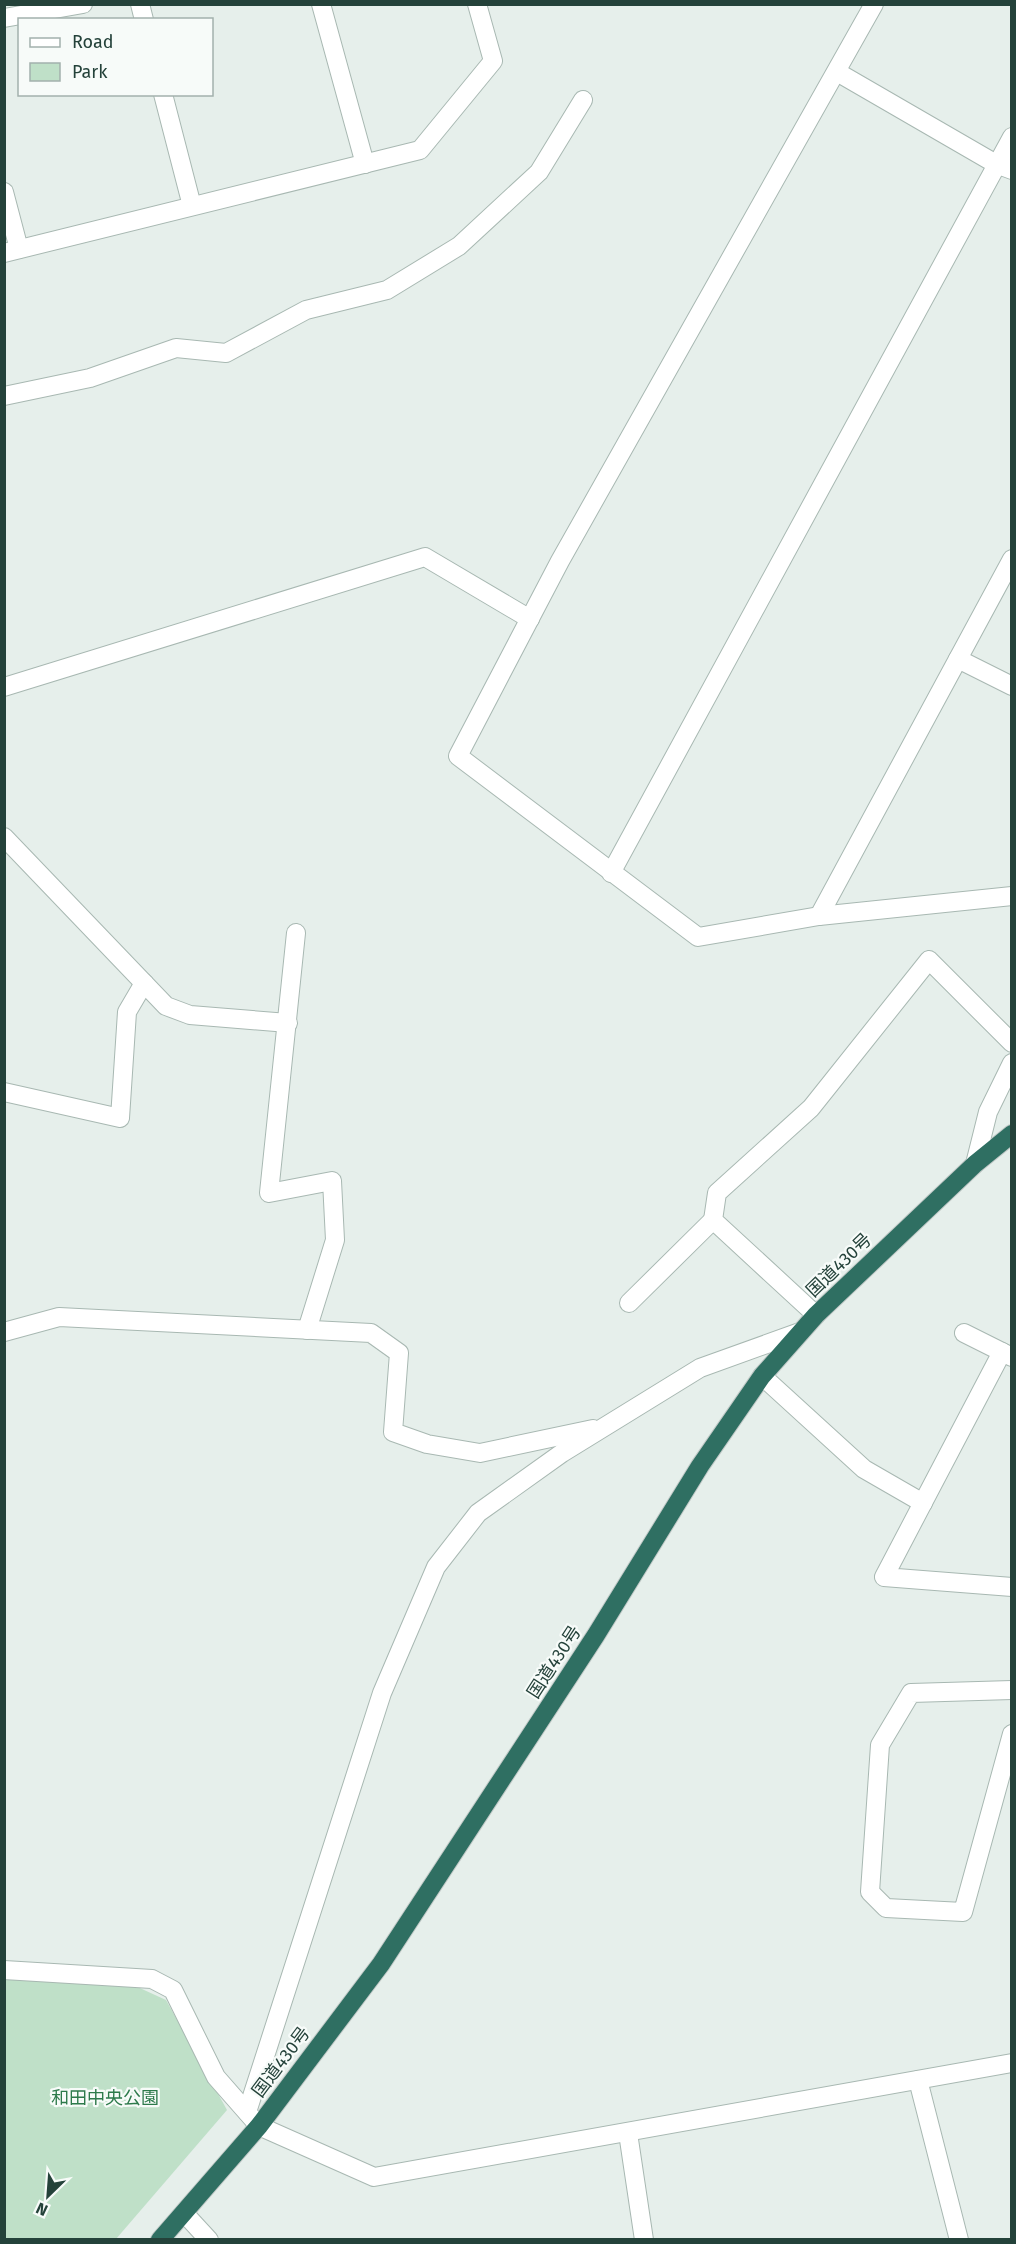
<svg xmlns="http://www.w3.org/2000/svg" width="1016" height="2244" viewBox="0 0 1016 2244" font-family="'Fira Sans','Noto Sans JP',sans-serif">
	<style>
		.green { fill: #bfe0c8 }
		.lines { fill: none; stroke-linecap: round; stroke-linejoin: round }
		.minor-casing { stroke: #a8b8b2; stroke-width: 20 }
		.highway-casing { stroke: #c2cac8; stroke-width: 20 }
		.minor { stroke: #fff; stroke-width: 18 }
		.highway { stroke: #2f6f62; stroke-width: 18 }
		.labels { text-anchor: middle; stroke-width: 4.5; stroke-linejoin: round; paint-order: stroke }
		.street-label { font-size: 18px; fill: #24423a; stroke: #f7fbf9 }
		.park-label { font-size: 18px; fill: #2d7a4b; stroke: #f7fbf9 }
	</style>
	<rect width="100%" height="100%" fill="#e6efeb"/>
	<polygon class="green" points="5,1979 131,1984 166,2000 227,2110 116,2239 5,2240"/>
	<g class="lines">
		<g class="minor-casing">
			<g id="minor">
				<polyline points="140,4 144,20"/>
				<polyline points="321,4 365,164"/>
				<polyline points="874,4 560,561 458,756 698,937 819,916 1012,896"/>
				<polyline points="4,18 83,4"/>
				<polyline points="837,72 996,164 1012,170"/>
				<polyline points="163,94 192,206"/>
				<polyline points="4,192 19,249"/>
				<polyline points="4,253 420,150 493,61 477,4"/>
				<polyline points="4,396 90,378 176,348 226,353 306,310 387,290 459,246 539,172 583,100"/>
				<polyline points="958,659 1012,686"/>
				<polyline points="4,687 425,557 530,619"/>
				<polyline points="4,837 166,1006 190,1015 288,1023"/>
				<polyline points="611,873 1012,137"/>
				<polyline points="819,916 1012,559"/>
				<polyline points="296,933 269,1193 332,1181 335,1240 307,1330"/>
				<polyline points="4,1092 120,1118 127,1012 144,983"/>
				<polyline points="975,1164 988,1112 1012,1063"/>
				<polyline points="629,1303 713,1220"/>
				<polyline points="816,1315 713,1220 717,1193 811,1108 929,960 1012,1043"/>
				<polyline points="4,1332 59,1317 371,1333 399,1353 393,1432 427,1444 480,1453 593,1429"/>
				<polyline points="964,1333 1012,1357"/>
				<polyline points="1002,1352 884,1577 1012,1587"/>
				<polyline points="762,1376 864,1469 923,1503"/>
				<polyline points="1012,1690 911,1693 880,1745 870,1892 886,1908 963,1912 1012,1734"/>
				<polyline points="4,1970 152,1979 173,1990 216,2077 259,2126 374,2177 1012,2063"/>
				<polyline points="918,2080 959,2240"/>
				<polyline points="247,2112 382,1693 436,1567 478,1513 562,1453 700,1368 800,1332"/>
				<polyline points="628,2133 644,2240"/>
				<polyline points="185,2214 209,2240"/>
			</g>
		</g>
		<g class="highway-casing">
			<polyline id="highway" points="160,2240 259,2126 381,1964 596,1635 700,1466 762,1376 816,1315 975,1164 1012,1134"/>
		</g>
		<use href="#minor" class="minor"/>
		<use href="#highway" class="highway"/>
	</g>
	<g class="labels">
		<g class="street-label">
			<text transform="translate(839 1265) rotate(-44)" y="6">国道430号</text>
			<text transform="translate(554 1662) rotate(-57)" y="6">国道430号</text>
			<text transform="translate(281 2062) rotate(-53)" y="6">国道430号</text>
		</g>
		<g class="park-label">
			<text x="105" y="2104">和田中央公園</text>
		</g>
	</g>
	<rect width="1016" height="2244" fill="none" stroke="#24423a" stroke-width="12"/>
	<rect x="18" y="18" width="195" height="78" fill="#f7fbf9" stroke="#a3b1ad" stroke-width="1.5"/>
	<rect x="30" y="38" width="30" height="9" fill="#ffffff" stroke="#a3b1ad" stroke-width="1.5"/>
	<text x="72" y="48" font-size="18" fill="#24423a">Road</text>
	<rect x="30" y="63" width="30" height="18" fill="#bfe0c8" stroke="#a3b1ad" stroke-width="1.5"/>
	<text x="72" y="78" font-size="18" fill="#24423a">Park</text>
	<g transform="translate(48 2196) rotate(205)" stroke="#f7fbf9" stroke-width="4.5" paint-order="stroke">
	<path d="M0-4.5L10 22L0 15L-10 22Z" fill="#24423a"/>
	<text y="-9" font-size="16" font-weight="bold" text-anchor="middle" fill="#24423a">N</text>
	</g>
</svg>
